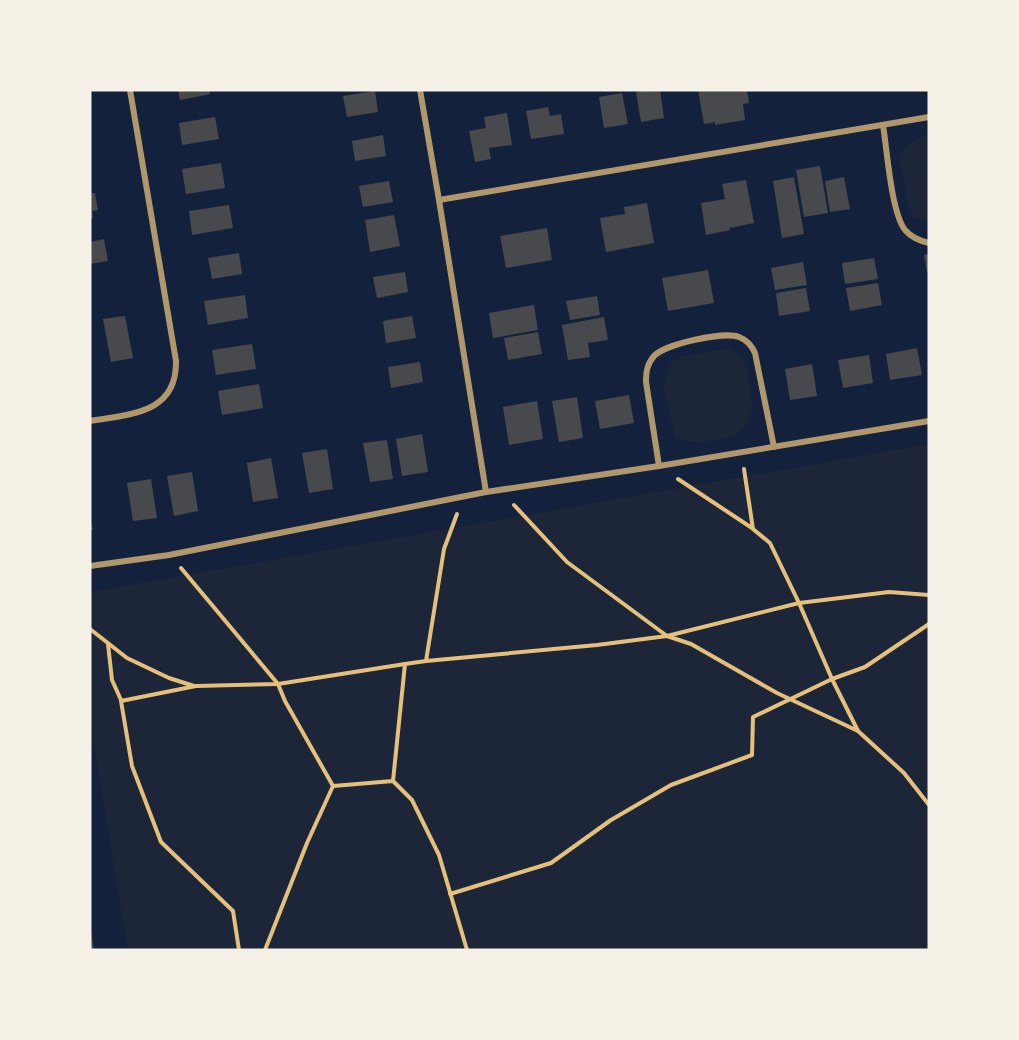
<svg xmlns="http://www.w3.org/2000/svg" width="1019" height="1040" viewBox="0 0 1019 1040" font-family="Manrope,sans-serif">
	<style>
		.green { fill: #1d2539 }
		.building { fill: #48494c }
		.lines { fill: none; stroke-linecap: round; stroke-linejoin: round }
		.path { stroke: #e5c07b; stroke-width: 4 }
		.minor { stroke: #b1986c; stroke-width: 6 }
	</style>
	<rect width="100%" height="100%" fill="#14213d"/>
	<g class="green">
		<polygon points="929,135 929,222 912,217 907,201 899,155 916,138"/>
		<polygon points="731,348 743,357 747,367 753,408 747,425 735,436 699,443 675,438 664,387 669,364 679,357"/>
		<polygon points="929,444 929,950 128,950 90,721 90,592"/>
	</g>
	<g class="building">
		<polygon points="178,90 210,90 210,94 180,100"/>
		<polygon points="648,90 660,90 664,118 641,122 636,92"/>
		<polygon points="698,90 747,90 749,103 743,104 745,120 715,125 715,122 704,124"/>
		<polygon points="375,91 378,112 347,117 343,96"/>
		<polygon points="622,93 628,124 604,128 599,97"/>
		<polygon points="548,107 550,116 561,114 564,134 531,139 526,111"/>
		<polygon points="507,113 512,145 489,148 491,159 475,162 469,131 486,128 484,117"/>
		<polygon points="215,117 219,139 182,145 179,123"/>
		<polygon points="383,135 386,156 355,161 352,141"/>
		<polygon points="221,163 225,188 186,194 182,169"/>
		<polygon points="820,166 828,213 804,217 796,170"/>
		<polygon points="794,177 804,234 782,238 773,181"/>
		<polygon points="844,177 850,209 830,212 825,181"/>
		<polygon points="746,180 754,223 729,228 730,230 706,235 701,203 725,199 722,184"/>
		<polygon points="389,181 393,202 363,207 359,186"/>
		<polygon points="90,193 95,193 98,210 92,211 93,218 90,219"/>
		<polygon points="647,203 654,243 606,252 600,218 625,214 624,207"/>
		<polygon points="229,205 233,228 192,235 189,211"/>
		<polygon points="394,215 400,246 370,252 365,220"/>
		<polygon points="547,228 552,260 506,268 500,236"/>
		<polygon points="104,239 108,261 90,264 90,242"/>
		<polygon points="239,253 242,274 212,279 208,258"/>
		<polygon points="929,254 929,272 927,272 924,255"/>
		<polygon points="874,258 878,279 845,284 842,263"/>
		<polygon points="803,262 807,285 775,290 771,268"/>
		<polygon points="708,270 714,303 668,311 662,278"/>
		<polygon points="405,272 408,292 377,298 373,277"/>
		<polygon points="878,283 882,305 850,311 846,288"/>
		<polygon points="806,288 810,311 779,316 776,293"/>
		<polygon points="245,295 248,318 208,325 204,301"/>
		<polygon points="597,296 600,315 570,320 566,301"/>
		<polygon points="534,305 538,330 493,338 489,313"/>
		<polygon points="125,316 133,358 111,362 103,319"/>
		<polygon points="412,316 416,338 386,343 383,321"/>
		<polygon points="604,317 608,340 588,343 590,357 568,360 562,325"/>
		<polygon points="538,332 542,354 508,360 504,338"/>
		<polygon points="252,344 256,369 216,375 212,350"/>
		<polygon points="917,348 922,375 890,380 886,354"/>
		<polygon points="869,355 873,383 843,388 838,360"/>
		<polygon points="420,362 423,382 391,388 388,367"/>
		<polygon points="812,364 817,396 790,400 785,369"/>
		<polygon points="259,384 263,408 222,415 218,391"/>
		<polygon points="629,395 634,423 600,429 595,401"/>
		<polygon points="577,397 583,438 559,442 552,401"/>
		<polygon points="537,401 543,439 509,445 503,407"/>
		<polygon points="422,434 428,472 402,476 396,439"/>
		<polygon points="387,440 393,479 370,482 363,443"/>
		<polygon points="327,449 333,489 309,493 302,453"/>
		<polygon points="271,458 278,498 253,502 247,463"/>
		<polygon points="192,472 198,511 174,516 167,476"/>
		<polygon points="151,479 157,518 133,521 127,483"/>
		<polygon points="90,516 93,530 90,530"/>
		<polygon points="90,932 91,932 94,950 90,950"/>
	</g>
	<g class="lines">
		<g class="path">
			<polyline points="678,479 752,528"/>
			<polyline points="514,505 567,562 667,636 691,644 777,693 858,731"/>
			<polyline points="181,568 278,684 196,686 121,701 132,766 161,842 233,911 239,950"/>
			<polyline points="929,624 865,667 832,679 858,731 904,773 929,805"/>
			<polyline points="90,629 127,658 169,678 194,686"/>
			<polyline points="108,644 112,680 121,700"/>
			<polyline points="426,661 444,549 457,514"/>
			<polyline points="393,781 405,664 426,661 597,645 667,636 799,603 889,592 929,595"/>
			<polyline points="333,786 393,781 412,800 439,855 467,950"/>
			<polyline points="450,894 551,863 611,820 671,785 752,755 753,717 832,679 799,603 770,543 753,529 744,469"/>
			<polyline points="265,950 307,843 333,786 285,701 278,684 405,664"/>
		</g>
		<g class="minor">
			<polyline points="420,90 439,200"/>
			<path d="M883 125C887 149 891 212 905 230 911 237 920 241 929 243"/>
			<path d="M90 421C130 414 177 414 176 361L130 90"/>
			<path d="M659 466 646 382C646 372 647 364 654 356 665 344 724 331 739 337 747 340 752 346 755 353L774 447"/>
			<polyline points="486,492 439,200 929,117"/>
			<polyline points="90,566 169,555 486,492 659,466 929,421"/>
		</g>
	</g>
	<rect width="1019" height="1040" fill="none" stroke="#f6f1e7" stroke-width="183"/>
</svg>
